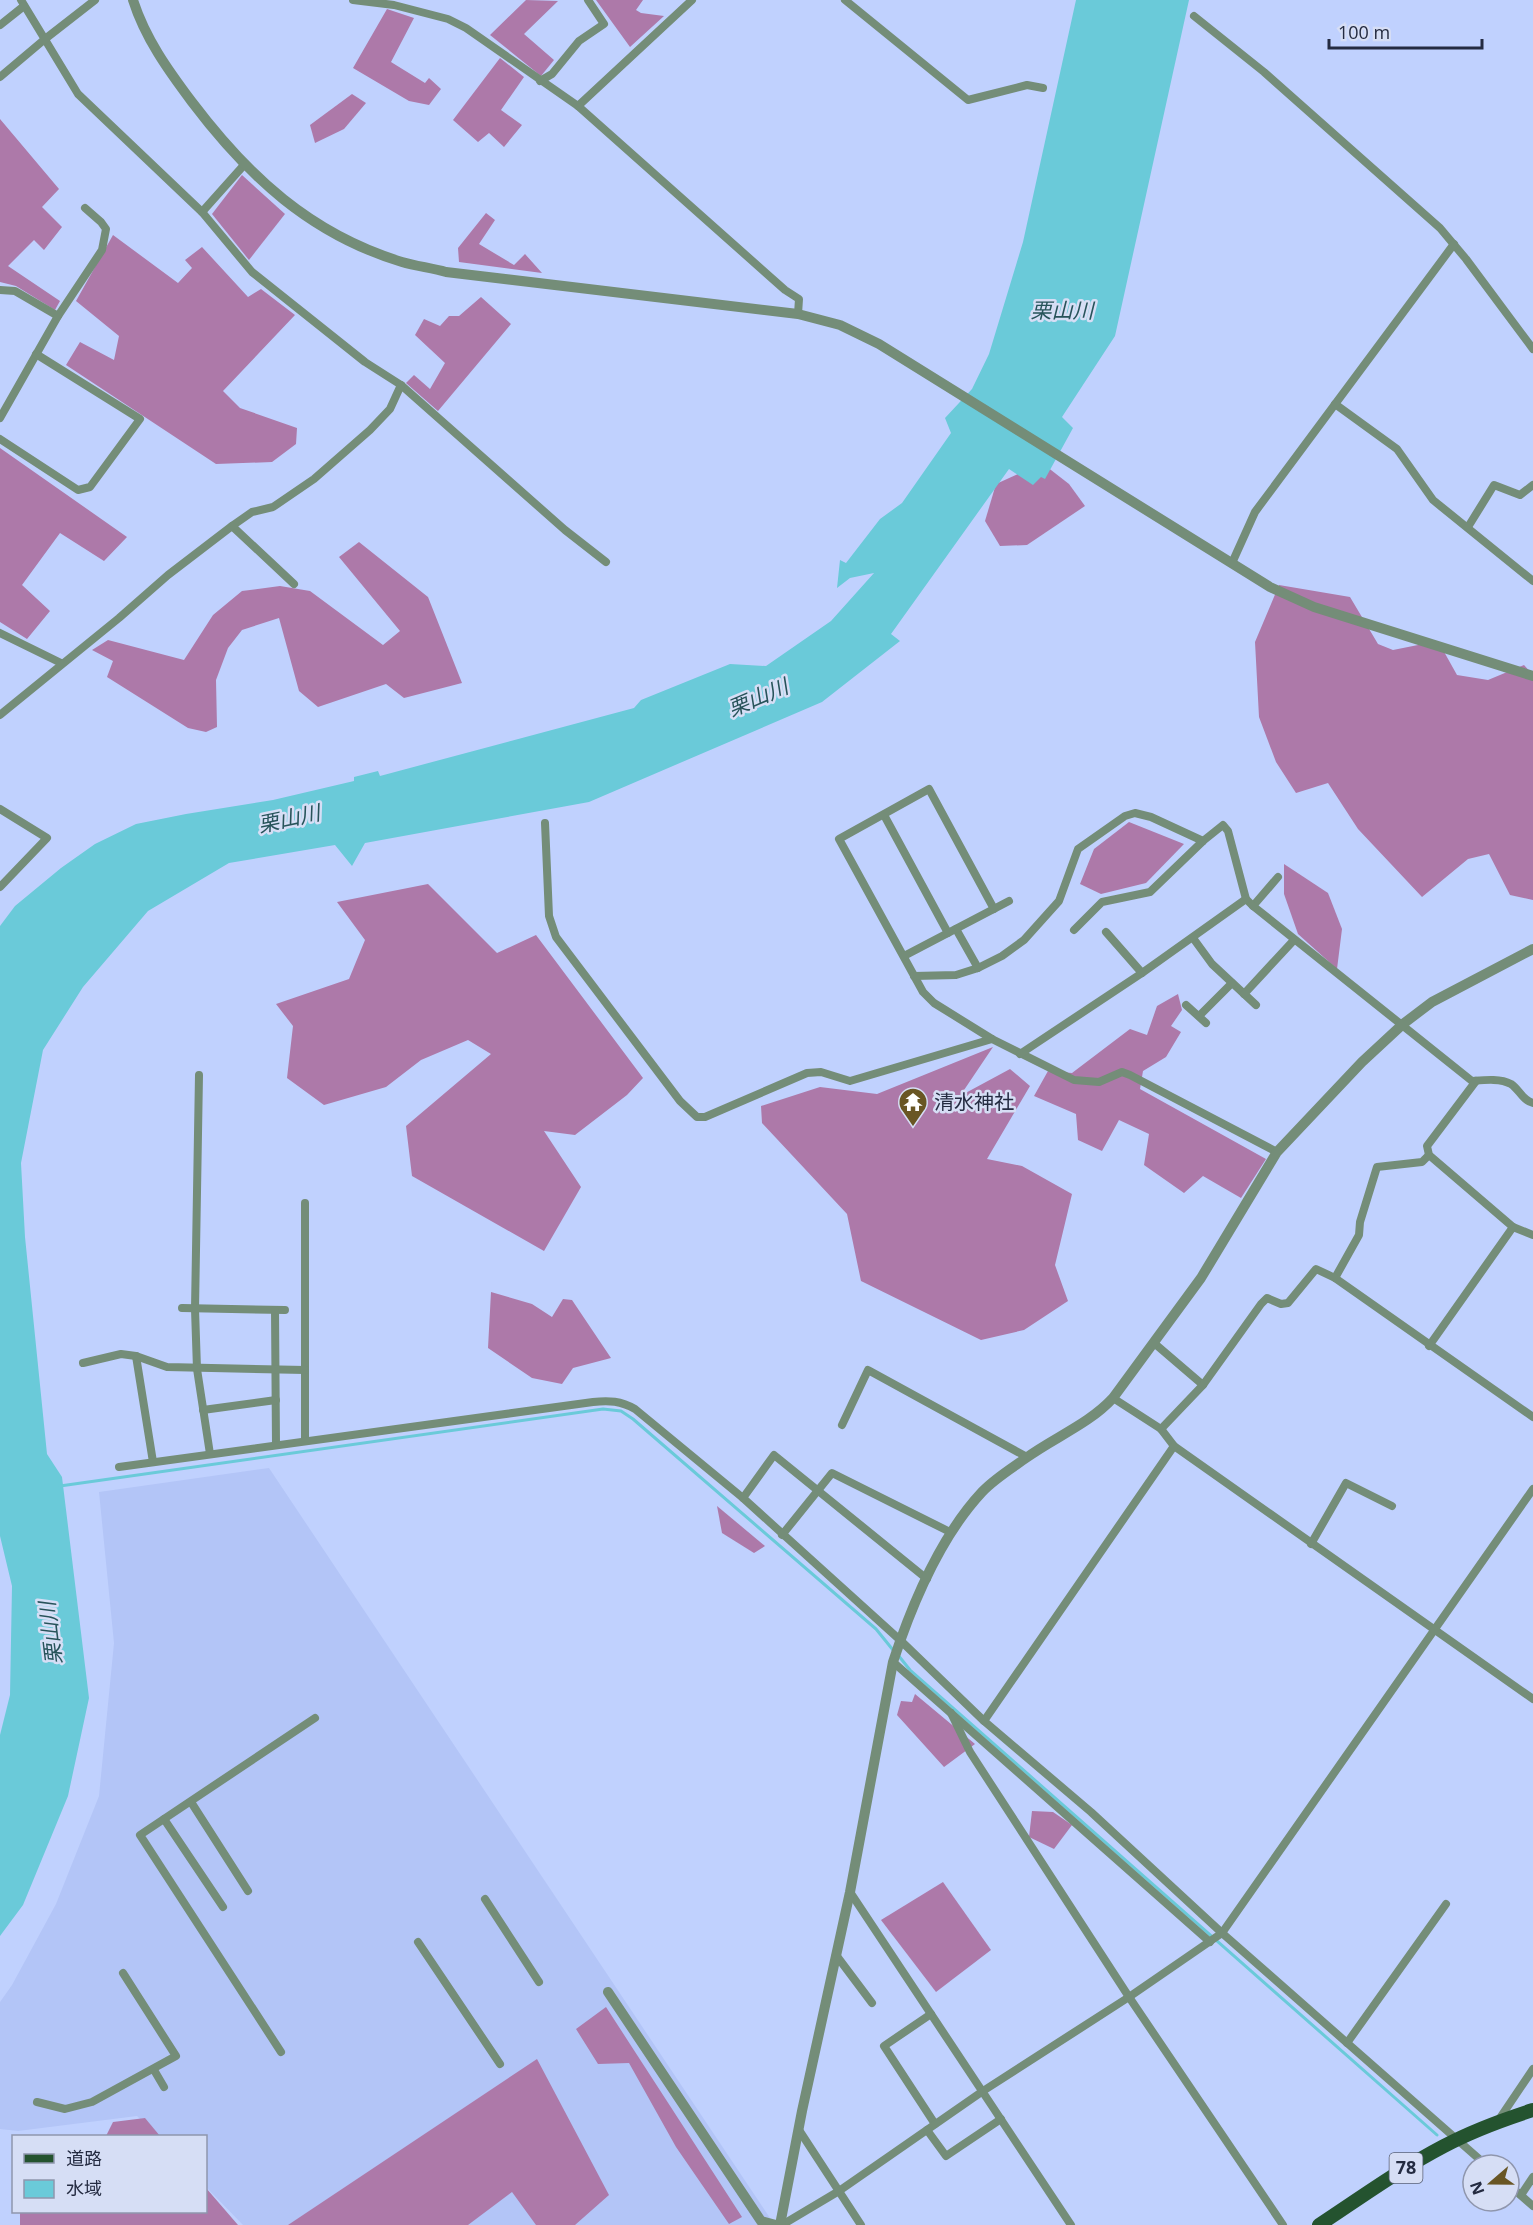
<svg xmlns="http://www.w3.org/2000/svg" width="1533" height="2225" viewBox="0 0 1533 2225" font-family="'Open Sans','Noto Sans JP',sans-serif">
	<style>
		.built { fill: #b3c5f7 }
		.forest { fill: #ad79a9 }
		.water { fill: #6acad9 }
		.lines { fill: none; stroke-linecap: round; stroke-linejoin: round }
		.stream { stroke: #6acad9; stroke-width: 3 }
		.minor { stroke: #748d78; stroke-width: 8 }
		.tertiary { stroke: #748d78; stroke-width: 10 }
		.primary { stroke: #24532f; stroke-width: 14 }
		.labels { text-anchor: middle; stroke-width: 5; stroke-linejoin: round; paint-order: stroke }
		.shield { fill: #d6def5; stroke: #596177; stroke-width: 1.5 }
		.shield-label { font-size: 18px; font-weight: bold; fill: #242b41 }
		.poi-label { font-size: 20px; fill: #242b41; stroke: #d6def5; text-anchor: start }
		.water-label { font-size: 21px; font-style: italic; fill: #27535a; stroke: #d6def5 }
	</style>
	<rect width="100%" height="100%" fill="#c0d1fe"/>
	<polygon class="built" points="269,1468 772,2221 771,2225 243,2225 206,2187 206,2136 157,2136 137,2116 18,2131 0,2129 0,2002 12,1985 56,1904 99,1796 114,1643 99,1492"/>
	<g class="forest">
		<polygon points="526,0 558,1 524,34 554,60 541,76 490,35"/>
		<polygon points="596,0 643,0 636,10 641,13 664,16 630,47"/>
		<polygon points="387,9 414,18 391,62 425,83 429,78 441,89 429,105 409,101 353,68"/>
		<polygon points="500,58 524,77 501,110 522,125 504,147 489,133 478,142 453,120"/>
		<polygon points="352,94 366,103 344,129 315,143 310,125"/>
		<polygon points="0,119 59,189 42,207 62,227 44,250 34,240 8,266 60,301 55,310 16,286 0,282"/>
		<polygon points="242,175 285,214 249,260 212,214"/>
		<polygon points="486,213 495,220 479,244 514,265 525,254 542,273 459,262 458,248"/>
		<polygon points="113,235 178,283 192,268 185,260 202,247 248,297 261,289 295,315 223,391 240,408 297,428 296,444 272,462 216,464 66,365 80,342 114,360 119,336 76,301"/>
		<polygon points="481,297 511,324 438,411 406,383 414,375 430,389 445,363 415,335 424,319 440,326 449,316 459,316"/>
		<polygon points="0,448 127,537 104,561 60,533 22,585 50,611 27,639 0,622"/>
		<polygon points="1042,463 1069,484 1085,506 1027,545 1000,546 985,521 996,484"/>
		<polygon points="359,542 428,597 462,683 404,698 386,684 318,707 299,691 279,618 242,630 228,648 216,680 217,727 206,732 188,728 107,677 113,661 92,650 108,640 184,660 213,615 242,591 280,586 310,591 383,645 400,631 339,557"/>
		<polygon points="1279,585 1350,597 1378,644 1393,650 1438,641 1457,675 1488,680 1524,665 1533,675 1533,900 1510,895 1489,854 1468,859 1422,897 1358,829 1328,783 1296,793 1276,762 1259,717 1255,642"/>
		<polygon points="1129,822 1184,844 1146,883 1101,894 1080,884 1094,849"/>
		<polygon points="1284,864 1328,893 1342,929 1337,969 1298,934 1284,894"/>
		<polygon points="428,884 497,953 536,935 643,1078 627,1095 575,1135 544,1131 581,1187 544,1251 412,1176 406,1126 491,1054 468,1040 421,1060 386,1087 324,1105 287,1078 293,1026 276,1004 349,979 365,940 337,902"/>
		<polygon points="1178,994 1182,1010 1171,1026 1181,1032 1166,1057 1143,1071 1140,1089 1266,1159 1241,1198 1203,1176 1184,1193 1144,1165 1149,1134 1119,1120 1102,1151 1078,1140 1076,1114 1034,1096 1048,1071 1072,1073 1130,1029 1147,1035 1157,1006"/>
		<polygon points="993,1047 960,1096 1010,1069 1030,1086 987,1159 1022,1166 1072,1194 1055,1265 1068,1301 1024,1330 981,1340 861,1281 847,1214 762,1123 761,1106 820,1087 877,1094"/>
		<polygon points="491,1292 532,1304 552,1317 563,1299 572,1300 611,1358 573,1368 562,1384 532,1378 488,1348"/>
		<polygon points="717,1506 765,1546 754,1553 722,1533"/>
		<polygon points="915,1694 975,1744 944,1767 897,1715 901,1701 912,1702"/>
		<polygon points="1032,1811 1053,1812 1072,1825 1054,1849 1029,1837"/>
		<polygon points="943,1882 991,1950 936,1992 881,1920"/>
		<polygon points="606,2007 742,2217 729,2224 676,2147 629,2063 598,2064 576,2029"/>
		<polygon points="537,2059 609,2195 575,2225 536,2225 512,2192 468,2225 288,2225"/>
		<polygon points="145,2118 160,2136 106,2136 113,2122"/>
		<polygon points="206,2188 238,2225 20,2225 20,2212 206,2212"/>
	</g>
	<polygon class="water" points="1076,0 1189,0 1115,336 1062,417 1073,428 1045,479 1041,477 1033,485 1009,469 891,634 900,641 822,702 589,802 365,843 352,866 335,845 229,863 148,911 83,987 43,1050 21,1163 25,1237 47,1454 62,1477 89,1698 68,1796 23,1905 0,1936 0,1735 10,1695 12,1586 0,1536 0,926 15,906 61,868 95,844 136,824 186,814 273,800 354,781 354,777 378,771 380,776 634,708 641,700 730,664 766,666 831,621 874,573 850,578 837,588 840,560 846,563 880,519 902,503 951,433 945,418 972,389 989,354 1023,242"/>
	<g class="lines">
		<g class="stream">
			<polyline points="60,1486 603,1409 621,1411 633,1419 876,1629 893,1650"/>
			<polyline points="898,1655 910,1670 1437,2135"/>
		</g>
		<g class="minor">
			<polyline points="21,0 78,94 202,212 252,272 365,362 401,385 565,530 606,562"/>
			<polyline points="353,0 394,5 448,19 466,28 578,106 785,290 799,299 798,314"/>
			<polyline points="845,0 968,100 1027,85 1043,88"/>
			<polyline points="1194,16 1264,72 1440,228 1466,259 1533,349"/>
			<polyline points="0,25 24,6"/>
			<polyline points="0,77 45,39 95,0"/>
			<polyline points="540,81 552,74 579,41 604,24 588,0"/>
			<polyline points="578,106 692,0"/>
			<polyline points="202,212 244,165"/>
			<polyline points="0,290 15,291 58,316"/>
			<polyline points="1335,404 1397,449 1433,500 1533,581"/>
			<polyline points="0,418 58,316 102,250 106,229 101,222 85,208"/>
			<polyline points="0,439 78,490 90,487 140,419 36,354"/>
			<polyline points="232,526 294,584"/>
			<polyline points="1468,527 1494,485 1520,495 1533,485"/>
			<polyline points="1232,563 1255,512 1454,244"/>
			<polyline points="0,633 61,663"/>
			<polyline points="0,715 119,618 168,575 232,526 252,512 273,507 314,479 370,430 390,409 401,385"/>
			<polyline points="0,809 47,838 0,887"/>
			<polyline points="884,815 948,933"/>
			<polyline points="545,823 549,916 556,937 680,1101 697,1117 705,1117 807,1073 821,1072 850,1081 992,1039"/>
			<polyline points="1253,906 1278,877"/>
			<polyline points="994,909 929,789 839,839 923,992 934,1003 992,1039 1074,1080 1099,1082 1122,1072 1130,1075 1277,1152"/>
			<polyline points="956,929 978,968"/>
			<path d="M1074 930 1102 902 1150 892 1203 841 1223 825 1228 831 1246 899 1253 906 1472 1081C1484 1080 1500 1078 1511 1084 1519 1089 1522 1100 1533 1103"/>
			<polyline points="1106,932 1142,973"/>
			<polyline points="1193,938 1212,964 1256,1005"/>
			<polyline points="904,956 1009,901"/>
			<polyline points="914,976 956,975 978,968 1002,956 1024,940 1059,901 1078,849 1125,816 1135,813 1151,817 1203,841"/>
			<polyline points="1244,994 1294,940"/>
			<polyline points="1186,1005 1206,1023"/>
			<polyline points="1199,1016 1232,983"/>
			<polyline points="1020,1054 1142,973 1246,899"/>
			<polyline points="199,1075 195,1309 197,1369 210,1454"/>
			<polyline points="305,1203 305,1440"/>
			<polyline points="1513,1227 1533,1235"/>
			<polyline points="1335,1278 1359,1235 1360,1222 1377,1167 1422,1162 1429,1155"/>
			<polyline points="182,1308 285,1310"/>
			<polyline points="275,1310 276,1445"/>
			<polyline points="1154,1343 1203,1385"/>
			<polyline points="1429,1346 1513,1227 1429,1155 1427,1146 1476,1081"/>
			<polyline points="136,1356 153,1462"/>
			<polyline points="83,1363 121,1354 136,1356 167,1367 305,1370"/>
			<polyline points="1113,1398 1161,1429 1174,1446 1533,1699"/>
			<polyline points="203,1410 276,1400"/>
			<polyline points="842,1425 868,1370 1027,1457"/>
			<polyline points="1161,1429 1203,1385 1261,1304 1267,1298 1281,1304 1288,1303 1316,1269 1335,1278 1533,1417"/>
			<path d="M119 1467 593 1402C609 1400 621 1401 635 1409L743 1498 900 1640 984 1721 1091 1812 1222 1933 1486 2165"/>
			<polyline points="743,1498 774,1455 927,1579"/>
			<polyline points="782,1535 832,1473 950,1532"/>
			<polyline points="1311,1544 1346,1483 1392,1506"/>
			<polyline points="893,1662 1210,1942"/>
			<polyline points="951,1713 970,1752 1129,1997 1283,2225"/>
			<polyline points="984,1721 1174,1446"/>
			<polyline points="191,1802 248,1891"/>
			<polyline points="164,1819 223,1907"/>
			<polyline points="850,1892 1071,2225"/>
			<polyline points="485,1899 539,1982"/>
			<polyline points="418,1942 500,2064"/>
			<polyline points="836,1955 872,2003"/>
			<polyline points="931,2014 884,2046 935,2124"/>
			<polyline points="1347,2043 1446,1904"/>
			<polyline points="281,2052 140,1835 315,1718"/>
			<polyline points="154,2070 164,2087"/>
			<polyline points="37,2102 65,2109 92,2102 176,2056 123,1973"/>
			<polyline points="1498,2121 1533,2069"/>
			<polyline points="799,2130 861,2225"/>
			<polyline points="927,2130 946,2156 1001,2119"/>
			<polyline points="1509,2185 1533,2206"/>
			<polyline points="1521,2195 1533,2177"/>
			<polyline points="782,2225 839,2191 983,2091 1129,1997 1222,1933 1533,1489"/>
		</g>
		<g class="tertiary">
			<path d="M133 0C145 38 168 70 192 102 248 176 310 234 402 262 416 266 431 268 446 272L798 314 840 325 879 344 1270 587 1314 607 1533 676"/>
			<polyline points="608,1992 761,2221 776,2225"/>
			<path d="M780 2225 802 2111 850 1892 893 1662C912 1604 941 1536 982 1492 994 1479 1012 1468 1026 1458 1055 1437 1089 1424 1113 1398L1201 1278 1277 1152 1362 1062 1403 1024 1432 1002 1533 949"/>
		</g>
		<path class="primary" d="M1319 2225C1360 2198 1400 2169 1444 2146 1472 2131 1502 2120 1533 2110"/>
	</g>
	<defs>
		<g id="temple-pin" transform="scale(1.5)"><path d="M0 17L-7.5 6A9.5 9.5 0 1 1 7.5 6Z" fill="#695624" stroke="#d6def5"/><path d="M0-6L5-2H3V0L6.5 2.5H4V6H1.5V3h-3V6H-4V2.5H-6.5L-3 0V-2H-5Z" fill="#fff"/></g>
	</defs>
	<g fill-rule="evenodd">
		<use href="#temple-pin" x="913" y="1102"/>
	</g>
	<g class="labels">
		<rect class="shield" x="1389.5" y="2153" width="33" height="30" rx="4.5"/>
		<g class="shield-label">
			<text x="1406" y="2174">78</text>
		</g>
		<g class="poi-label">
			<text x="934" y="1109">清水神社</text>
		</g>
		<g class="water-label">
			<text x="1062" y="318">栗山川</text>
			<text transform="translate(758 698) rotate(-23)" y="7">栗山川</text>
			<text transform="translate(289 819) rotate(-12)" y="7">栗山川</text>
			<text transform="translate(51 1633) rotate(-97)" y="7">栗山川</text>
		</g>
	</g>
	<rect x="12" y="2135" width="195" height="78" fill="#d6def5" stroke="#8f96ad" stroke-width="1.5"/>
	<rect x="24" y="2154" width="30" height="9" fill="#24532f" stroke="#8f96ad" stroke-width="1.5"/>
	<text x="66" y="2165" font-size="18" fill="#242b41">道路</text>
	<rect x="24" y="2180" width="30" height="18" fill="#6acad9" stroke="#8f96ad" stroke-width="1.5"/>
	<text x="66" y="2195" font-size="18" fill="#242b41">水域</text>
	<g transform="translate(1491 2183) rotate(250)"><circle r="28" fill="#d6def5" stroke="#8f96ad" stroke-width="1.5"/>
	<path d="M0-4.5L10 22L0 15L-10 22Z" fill="#695624"/>
	<text y="-9" font-size="16" font-weight="bold" text-anchor="middle" fill="#242b41">N</text>
	</g>
	<path d="M1329 39v9h153v-9" fill="none" stroke="#242b41" stroke-width="3"/>
	<text x="1338" y="39" font-size="18" fill="#242b41" stroke="#d6def5" stroke-width="4.5" paint-order="stroke">100 m</text>
</svg>
